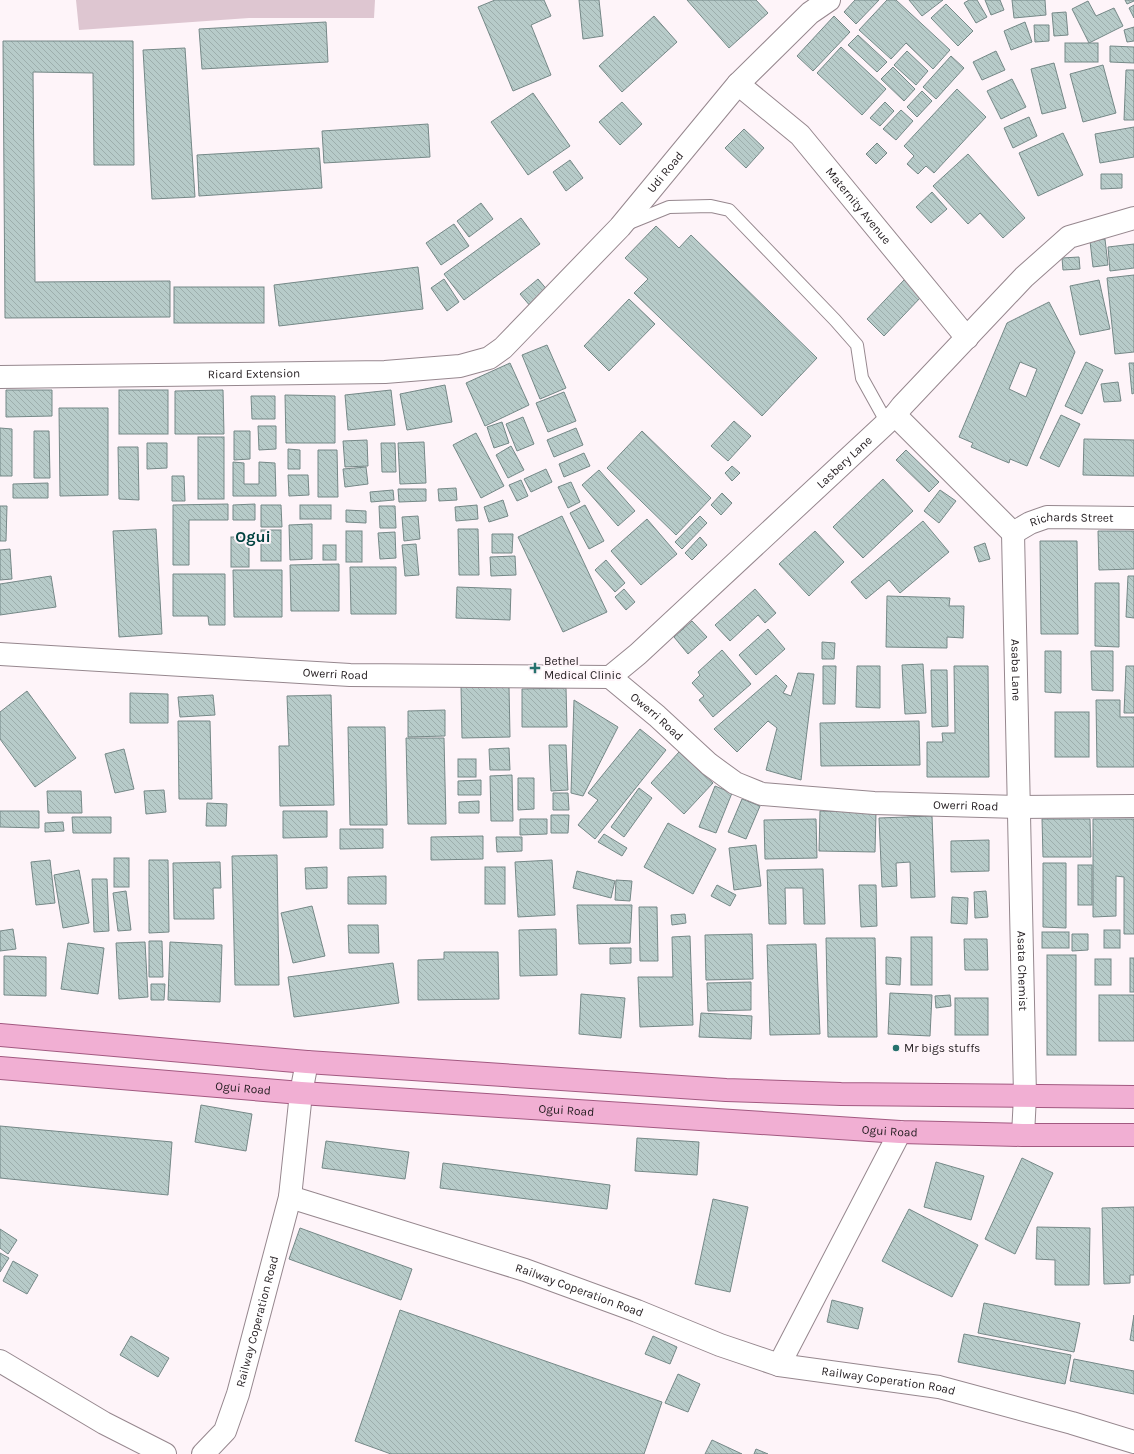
<svg xmlns="http://www.w3.org/2000/svg" width="1134" height="1454" viewBox="0 0 1134 1454" font-family="Karla,sans-serif">
	<style>
		.grass { fill: #dec6d1 }
		.building { fill: url(#building-back-hatch); stroke: #758887; fill-rule: evenodd }
		.lines { fill: none; stroke-linecap: round; stroke-linejoin: round }
		.lane-casing { stroke: #96878e; stroke-width: 14 }
		.street-casing { stroke: #96878e; stroke-width: 24 }
		.primary-casing { stroke: #a25980; stroke-width: 24 }
		.lane { stroke: #fff; stroke-width: 12 }
		.street { stroke: #fff; stroke-width: 22 }
		.primary { stroke: #f1afd3; stroke-width: 22 }
		.poi-dot { fill: #26716d; stroke: #fef4f9; stroke-width: 1.5 }
		.labels { text-anchor: middle; stroke-width: 4; stroke-linejoin: round; paint-order: stroke }
		.street-label { font-size: 12px; fill: #211b1e; stroke: #fef4f9 }
		.poi-label { font-size: 12px; fill: #211b1e; stroke: #fef4f9; text-anchor: start }
		.district-label { font-size: 16px; font-weight: bold; fill: #004240; stroke: #fef4f9 }
	</style>
	<defs>
		<pattern id="building-back-hatch" width="6" height="6" patternUnits="userSpaceOnUse"><rect width="6" height="6" fill="#b7cbc9"/><path d="M-1 5l2 2M0 0l6 6M5-1l2 2" fill="none" stroke="#9daeac"/></pattern>
	</defs>
	<rect width="100%" height="100%" fill="#fef4f9"/>
	<polygon class="grass" points="76,0 375,0 374,18 249,18 79,30"/>
	<g class="building">
		<polygon points="495,0 544,0 551,16 531,25 551,75 513,91 478,7"/>
		<polygon points="579,0 599,0 603,36 583,39"/>
		<polygon points="687,0 756,0 768,13 729,48"/>
		<polygon points="855,0 879,0 856,24 844,12"/>
		<polygon points="887,0 896,0 950,50 933,69 906,43 891,59 859,30"/>
		<polygon points="909,0 943,0 922,16"/>
		<polygon points="969,0 977,0 987,17 976,23 964,3"/>
		<polygon points="985,0 1000,0 1004,10 991,15"/>
		<polygon points="1012,0 1045,0 1046,15 1014,18"/>
		<polygon points="1125,0 1134,0 1134,1 1127,4"/>
		<polygon points="1088,1 1096,16 1114,8 1123,26 1089,43 1072,9"/>
		<polygon points="946,4 973,31 958,46 931,18"/>
		<polygon points="1134,5 1134,18 1129,8"/>
		<polygon points="1066,12 1068,35 1054,36 1052,13"/>
		<polygon points="654,16 677,42 622,92 599,66"/>
		<polygon points="834,16 850,32 813,71 797,56"/>
		<polygon points="326,22 328,62 202,69 199,29"/>
		<polygon points="1025,22 1032,42 1011,50 1004,31"/>
		<polygon points="1034,25 1049,25 1049,41 1035,42"/>
		<polygon points="1134,27 1134,41 1127,42 1124,30"/>
		<polygon points="858,35 887,62 877,72 848,45"/>
		<polygon points="3,41 133,41 134,165 94,165 93,73 33,72 35,282 170,281 170,317 5,318"/>
		<rect x="1065" y="43" width="33" height="19"/>
		<polygon points="1110,46 1134,47 1134,63 1110,62"/>
		<polygon points="841,47 886,89 862,115 817,73"/>
		<polygon points="185,48 195,197 152,199 143,50"/>
		<polygon points="907,51 928,71 916,85 894,65"/>
		<polygon points="996,51 1005,70 982,80 973,62"/>
		<polygon points="951,56 964,68 936,99 923,87"/>
		<polygon points="1054,63 1066,108 1042,114 1031,69"/>
		<polygon points="1103,65 1116,113 1083,122 1070,74"/>
		<polygon points="893,67 915,89 904,101 881,79"/>
		<polygon points="1126,70 1134,70 1134,120 1124,120"/>
		<polygon points="1012,79 1026,107 1001,119 987,91"/>
		<polygon points="957,89 986,117 934,173 926,166 918,174 907,164 914,156 904,146"/>
		<polygon points="922,91 932,101 917,117 907,107"/>
		<polygon points="533,93 570,146 528,175 491,122"/>
		<polygon points="622,102 642,124 620,145 599,122"/>
		<polygon points="885,102 894,111 880,126 870,118"/>
		<polygon points="901,110 913,121 896,140 883,129"/>
		<polygon points="1029,117 1037,136 1013,148 1004,128"/>
		<polygon points="428,124 430,157 324,163 322,131"/>
		<polygon points="1134,127 1134,157 1100,163 1095,134"/>
		<polygon points="744,129 764,148 746,168 725,148"/>
		<polygon points="1063,133 1083,175 1038,196 1019,153"/>
		<polygon points="877,143 887,153 876,164 866,154"/>
		<polygon points="319,148 322,188 199,196 197,155"/>
		<polygon points="968,154 1025,218 1003,238 980,213 968,224 933,186"/>
		<polygon points="570,160 583,178 566,191 553,172"/>
		<polygon points="1101,174 1122,174 1122,188 1101,189"/>
		<polygon points="932,192 947,209 931,223 916,207"/>
		<polygon points="481,203 493,219 469,237 457,221"/>
		<polygon points="521,218 540,244 464,300 444,274"/>
		<polygon points="454,224 469,246 441,265 426,243"/>
		<polygon points="656,226 679,248 691,235 817,358 762,416 634,293 648,279 625,258"/>
		<polygon points="1105,239 1108,265 1093,267 1090,241"/>
		<polygon points="1134,244 1134,268 1110,271 1108,247"/>
		<polygon points="1079,257 1080,269 1063,270 1062,258"/>
		<polygon points="418,267 423,309 279,326 274,285"/>
		<polygon points="1134,275 1134,352 1115,354 1107,278"/>
		<polygon points="444,279 459,302 447,311 431,288"/>
		<polygon points="538,279 549,292 531,307 520,294"/>
		<polygon points="904,280 921,297 884,336 867,319"/>
		<polygon points="1099,280 1110,329 1080,335 1070,286"/>
		<rect x="174" y="287" width="90" height="36"/>
		<polygon points="629,299 655,324 609,371 584,346"/>
		<path d="M1049 302 1075 352 1027 466 1010 459 1009 463 971 447 973 443 959 437 1007 323ZM1020 362 1037 369 1026 397 1009 389Z"/>
		<polygon points="547,345 566,388 540,399 522,355"/>
		<polygon points="1086,362 1103,370 1082,414 1065,406"/>
		<polygon points="510,363 529,405 485,426 466,383"/>
		<polygon points="1129,363 1134,363 1134,393 1132,394"/>
		<polygon points="1118,382 1121,401 1104,402 1101,384"/>
		<polygon points="445,385 452,422 407,430 400,394"/>
		<polygon points="6,390 52,390 52,416 6,417"/>
		<rect x="119" y="390" width="49" height="44"/>
		<polygon points="223,390 224,434 175,434 175,391"/>
		<polygon points="391,390 395,425 348,430 345,395"/>
		<polygon points="564,392 576,421 548,432 536,403"/>
		<polygon points="285,395 335,396 335,443 286,443"/>
		<polygon points="251,396 275,396 275,419 252,419"/>
		<polygon points="59,408 108,408 108,495 60,496"/>
		<polygon points="1061,415 1080,424 1059,467 1040,458"/>
		<polygon points="523,417 534,444 517,451 506,424"/>
		<polygon points="734,421 751,436 728,461 711,446"/>
		<polygon points="502,422 509,443 494,448 487,427"/>
		<polygon points="258,426 276,426 276,449 259,450"/>
		<polygon points="0,428 12,429 12,476 0,476"/>
		<polygon points="576,428 583,445 554,457 547,440"/>
		<polygon points="34,431 49,431 50,478 34,478"/>
		<polygon points="234,431 250,431 250,459 234,460"/>
		<polygon points="642,431 711,498 676,535 607,468"/>
		<polygon points="476,433 504,486 481,498 453,445"/>
		<rect x="198" y="437" width="26" height="62"/>
		<polygon points="1084,439 1134,440 1134,476 1083,475"/>
		<polygon points="367,440 368,466 345,467 343,441"/>
		<polygon points="424,442 426,483 400,484 398,443"/>
		<polygon points="147,443 167,443 167,468 147,469"/>
		<polygon points="381,443 395,443 396,472 382,472"/>
		<polygon points="511,446 524,470 508,478 496,455"/>
		<polygon points="118,447 138,447 139,500 119,499"/>
		<polygon points="288,449 300,450 300,469 288,469"/>
		<polygon points="318,450 337,450 338,497 318,497"/>
		<polygon points="906,450 939,482 929,492 896,460"/>
		<polygon points="584,453 590,466 564,477 559,464"/>
		<polygon points="233,462 244,463 244,484 259,484 259,462 275,463 276,496 233,496"/>
		<polygon points="732,466 740,473 732,481 725,473"/>
		<polygon points="366,467 368,484 345,487 343,469"/>
		<polygon points="546,469 552,482 531,492 524,479"/>
		<polygon points="599,470 635,511 618,526 582,485"/>
		<polygon points="288,475 308,475 309,495 289,496"/>
		<polygon points="172,476 184,476 185,501 172,501"/>
		<polygon points="883,479 913,511 863,558 833,527"/>
		<polygon points="521,480 528,496 517,501 509,485"/>
		<polygon points="571,482 580,502 568,508 558,487"/>
		<polygon points="48,483 48,498 13,498 13,484"/>
		<polygon points="456,488 457,500 439,501 438,489"/>
		<polygon points="398,489 426,489 426,501 399,502"/>
		<polygon points="393,490 394,500 371,502 370,492"/>
		<polygon points="940,490 956,501 939,523 924,511"/>
		<polygon points="722,493 732,503 721,515 711,505"/>
		<polygon points="503,500 508,516 489,522 484,507"/>
		<polygon points="228,504 228,520 189,520 189,565 173,565 173,505"/>
		<polygon points="255,504 255,520 233,520 233,505"/>
		<polygon points="261,505 281,505 282,527 261,527"/>
		<rect x="300" y="505" width="31" height="14"/>
		<polygon points="477,505 478,519 456,521 455,507"/>
		<polygon points="585,505 604,541 589,549 570,513"/>
		<polygon points="0,506 7,506 6,541 0,541"/>
		<polygon points="379,506 395,506 396,528 380,528"/>
		<polygon points="346,510 366,511 366,523 346,522"/>
		<polygon points="418,516 420,539 404,541 402,517"/>
		<polygon points="562,516 607,612 563,632 518,537"/>
		<polygon points="700,516 707,523 682,549 675,542"/>
		<polygon points="647,519 677,554 641,585 611,551"/>
		<polygon points="923,521 949,552 900,593 889,580 866,599 851,582"/>
		<polygon points="312,524 312,559 290,560 289,525"/>
		<polygon points="156,529 162,634 119,637 113,531"/>
		<polygon points="458,529 478,529 479,575 459,575"/>
		<rect x="261" y="530" width="20" height="31"/>
		<rect x="346" y="531" width="16" height="31"/>
		<polygon points="815,531 844,562 809,596 779,564"/>
		<polygon points="1098,531 1134,531 1134,569 1099,570"/>
		<polygon points="395,532 396,558 380,559 378,533"/>
		<polygon points="492,534 513,534 512,553 492,553"/>
		<rect x="231" y="537" width="18" height="30"/>
		<polygon points="700,537 707,545 692,560 685,553"/>
		<polygon points="1040,541 1077,541 1078,634 1041,634"/>
		<polygon points="985,543 990,559 979,562 974,547"/>
		<polygon points="416,544 419,575 405,576 402,545"/>
		<rect x="323" y="545" width="13" height="15"/>
		<polygon points="10,549 12,579 0,580 0,550"/>
		<polygon points="515,556 516,575 491,576 490,557"/>
		<polygon points="606,560 625,583 615,592 595,570"/>
		<polygon points="339,564 339,611 291,611 290,565"/>
		<polygon points="350,567 396,567 396,614 351,614"/>
		<polygon points="233,570 282,570 282,617 234,617"/>
		<polygon points="173,574 225,574 225,625 209,625 208,616 173,616"/>
		<polygon points="51,576 56,607 0,615 0,584"/>
		<polygon points="1128,576 1134,576 1134,618 1126,617"/>
		<polygon points="1095,583 1119,583 1119,647 1095,646"/>
		<polygon points="457,587 511,589 510,620 456,618"/>
		<polygon points="624,589 635,602 626,610 615,597"/>
		<polygon points="755,589 776,613 765,623 758,615 730,641 715,625"/>
		<polygon points="887,596 950,598 949,606 964,606 963,638 947,637 947,648 886,647"/>
		<polygon points="692,621 707,637 688,654 674,637"/>
		<polygon points="768,629 785,649 756,675 739,655"/>
		<polygon points="822,642 835,643 834,659 822,659"/>
		<polygon points="722,650 751,684 713,717 699,700 704,696 692,683 700,675 698,672"/>
		<polygon points="1045,651 1061,651 1061,693 1045,692"/>
		<polygon points="1091,651 1113,651 1113,691 1092,690"/>
		<polygon points="923,664 926,713 905,714 902,665"/>
		<polygon points="823,666 836,666 835,704 823,704"/>
		<polygon points="857,666 880,666 880,708 856,707"/>
		<polygon points="954,666 988,666 989,777 927,777 927,742 943,742 942,733 955,733"/>
		<polygon points="1126,666 1134,666 1134,713 1124,713"/>
		<polygon points="931,670 947,670 948,726 932,727"/>
		<polygon points="798,673 814,674 801,780 766,770 777,728 768,721 737,752 714,729 776,675 787,686 783,693 791,696"/>
		<polygon points="461,686 509,686 510,737 462,738"/>
		<polygon points="566,688 567,727 522,727 522,689"/>
		<polygon points="27,691 76,758 35,787 0,739 0,712"/>
		<polygon points="130,693 168,694 168,723 130,723"/>
		<polygon points="213,695 215,715 180,717 178,697"/>
		<polygon points="331,695 334,805 280,806 279,746 289,746 287,696"/>
		<polygon points="574,700 618,727 583,796 571,793"/>
		<polygon points="1096,700 1120,700 1120,717 1134,717 1134,767 1097,767"/>
		<polygon points="445,710 445,736 408,737 408,711"/>
		<rect x="1055" y="712" width="34" height="45"/>
		<polygon points="178,721 210,721 212,799 179,799"/>
		<polygon points="919,721 920,765 821,766 820,723"/>
		<polygon points="348,727 385,727 387,825 350,825"/>
		<polygon points="640,729 666,750 595,839 578,825 598,800 588,793"/>
		<polygon points="406,738 444,738 446,824 408,824"/>
		<polygon points="549,745 566,745 568,790 551,791"/>
		<polygon points="509,748 510,770 490,770 489,749"/>
		<polygon points="124,749 134,789 115,793 105,754"/>
		<polygon points="679,752 713,783 684,814 651,783"/>
		<rect x="458" y="759" width="18" height="18"/>
		<polygon points="512,775 513,821 491,821 490,776"/>
		<polygon points="518,778 534,778 534,809 518,810"/>
		<polygon points="481,780 481,795 458,795 458,781"/>
		<polygon points="715,786 732,793 716,833 699,827"/>
		<polygon points="639,788 652,798 624,837 611,827"/>
		<polygon points="164,790 166,812 146,814 144,791"/>
		<polygon points="47,791 81,791 82,813 48,813"/>
		<polygon points="553,793 568,793 569,810 553,810"/>
		<polygon points="742,799 760,806 746,839 728,832"/>
		<polygon points="479,801 479,813 459,813 459,802"/>
		<polygon points="207,803 227,804 226,826 206,826"/>
		<polygon points="0,811 39,811 39,828 0,827"/>
		<polygon points="283,811 327,811 327,837 283,838"/>
		<polygon points="820,811 876,812 875,852 819,851"/>
		<polygon points="551,815 569,815 568,833 551,833"/>
		<polygon points="932,816 935,897 911,898 910,862 896,863 897,886 882,887 879,818"/>
		<polygon points="72,817 111,817 111,833 73,833"/>
		<polygon points="520,819 547,819 547,834 520,835"/>
		<polygon points="816,819 817,858 765,859 764,820"/>
		<polygon points="1042,819 1090,819 1091,857 1043,857"/>
		<polygon points="1093,819 1134,819 1134,934 1124,934 1124,877 1116,876 1116,916 1093,917"/>
		<polygon points="63,822 64,831 45,832 45,823"/>
		<polygon points="668,823 716,849 693,894 644,867"/>
		<polygon points="340,829 383,829 383,848 340,849"/>
		<polygon points="604,834 627,848 622,856 598,842"/>
		<polygon points="483,836 483,859 431,860 431,837"/>
		<polygon points="496,837 522,837 522,851 497,852"/>
		<polygon points="989,840 989,871 951,872 951,841"/>
		<polygon points="756,845 761,886 734,890 729,848"/>
		<polygon points="277,855 279,985 235,985 232,856"/>
		<rect x="114" y="858" width="15" height="29"/>
		<polygon points="50,860 55,903 36,905 31,862"/>
		<polygon points="149,860 168,860 169,932 149,933"/>
		<polygon points="552,860 555,915 518,917 515,862"/>
		<polygon points="220,862 221,888 213,888 214,919 174,919 173,863"/>
		<polygon points="1043,863 1066,863 1066,928 1043,927"/>
		<rect x="1078" y="865" width="14" height="40"/>
		<polygon points="327,867 327,888 306,889 305,868"/>
		<rect x="485" y="867" width="20" height="37"/>
		<polygon points="823,869 825,924 804,924 803,888 785,888 786,924 769,924 767,870"/>
		<polygon points="79,870 89,923 63,928 54,875"/>
		<polygon points="577,871 615,881 611,898 573,888"/>
		<polygon points="386,876 386,904 348,904 348,877"/>
		<polygon points="92,879 107,879 109,931 94,932"/>
		<polygon points="616,880 632,881 630,901 615,900"/>
		<polygon points="717,885 736,895 730,906 711,896"/>
		<polygon points="859,885 876,885 877,926 861,927"/>
		<polygon points="126,891 131,930 118,931 113,893"/>
		<polygon points="986,891 988,917 975,918 974,892"/>
		<polygon points="952,897 968,898 967,924 951,923"/>
		<polygon points="577,905 632,905 630,943 579,944"/>
		<polygon points="312,906 325,956 293,963 281,913"/>
		<polygon points="639,907 657,907 658,961 640,961"/>
		<polygon points="685,914 686,923 672,925 671,915"/>
		<polygon points="348,925 378,925 379,953 349,953"/>
		<polygon points="13,929 16,949 0,951 0,931"/>
		<polygon points="556,929 557,975 520,976 519,930"/>
		<rect x="1104" y="930" width="16" height="18"/>
		<rect x="1042" y="932" width="27" height="16"/>
		<polygon points="752,934 753,979 706,980 705,935"/>
		<polygon points="1072,934 1088,934 1088,950 1072,951"/>
		<polygon points="690,936 693,1025 640,1027 638,977 673,977 672,937"/>
		<rect x="911" y="937" width="21" height="48"/>
		<polygon points="826,938 875,938 877,1037 828,1037"/>
		<polygon points="964,939 987,939 988,970 965,970"/>
		<polygon points="149,941 162,941 163,977 149,977"/>
		<polygon points="145,942 148,997 119,999 116,943"/>
		<polygon points="170,942 222,945 220,1002 168,1000"/>
		<polygon points="68,943 104,948 98,994 61,989"/>
		<polygon points="816,944 820,1034 770,1035 767,945"/>
		<polygon points="610,948 631,948 631,963 610,964"/>
		<polygon points="444,952 498,952 499,999 418,1000 418,960 444,959"/>
		<rect x="1047" y="955" width="29" height="100"/>
		<polygon points="4,956 46,957 46,996 4,995"/>
		<polygon points="886,957 901,958 900,985 886,984"/>
		<rect x="1130" y="958" width="4" height="34"/>
		<rect x="1095" y="959" width="16" height="26"/>
		<polygon points="393,963 399,1003 294,1017 288,977"/>
		<polygon points="751,982 751,1010 708,1011 707,983"/>
		<polygon points="151,984 165,984 164,1000 151,1000"/>
		<polygon points="890,993 932,995 930,1036 888,1034"/>
		<polygon points="581,994 625,998 621,1038 579,1034"/>
		<polygon points="950,995 951,1006 936,1008 935,996"/>
		<rect x="1099" y="995" width="35" height="46"/>
		<rect x="955" y="998" width="33" height="37"/>
		<polygon points="701,1013 752,1016 751,1039 699,1037"/>
		<polygon points="201,1105 252,1114 246,1151 195,1142"/>
		<polygon points="0,1126 172,1142 168,1195 0,1178"/>
		<polygon points="637,1138 699,1142 697,1175 635,1171"/>
		<polygon points="326,1141 409,1152 405,1179 322,1168"/>
		<polygon points="1022,1158 1053,1173 1015,1254 985,1239"/>
		<polygon points="936,1162 984,1176 971,1220 924,1207"/>
		<polygon points="443,1163 610,1185 607,1209 440,1188"/>
		<polygon points="713,1199 748,1207 730,1292 695,1284"/>
		<polygon points="1134,1207 1134,1275 1130,1275 1130,1283 1104,1284 1102,1208"/>
		<polygon points="909,1209 978,1245 952,1297 882,1261"/>
		<polygon points="1037,1227 1090,1228 1089,1285 1055,1285 1055,1260 1036,1259"/>
		<polygon points="300,1228 412,1269 401,1300 289,1259"/>
		<polygon points="0,1229 17,1240 8,1254 0,1248"/>
		<polygon points="0,1253 9,1258 0,1272"/>
		<polygon points="13,1261 38,1275 27,1294 3,1281"/>
		<polygon points="832,1300 863,1308 858,1329 827,1322"/>
		<polygon points="984,1303 1080,1323 1074,1352 978,1333"/>
		<polygon points="400,1310 662,1402 644,1454 391,1454 355,1441"/>
		<polygon points="1134,1315 1134,1341 1130,1340"/>
		<polygon points="964,1334 1071,1355 1065,1384 958,1362"/>
		<polygon points="131,1336 169,1358 158,1377 120,1355"/>
		<polygon points="653,1336 677,1347 670,1364 645,1354"/>
		<polygon points="1074,1359 1134,1371 1134,1394 1070,1381"/>
		<polygon points="678,1374 700,1384 688,1412 665,1403"/>
		<polygon points="712,1440 742,1454 705,1454"/>
		<polygon points="756,1449 768,1454 754,1454"/>
	</g>
	<g class="lines">
		<g class="lane-casing">
			<polyline id="lane" points="627,224 669,207 711,206 729,210 835,320 857,345 862,378 887,423"/>
		</g>
		<g class="street-casing">
			<g id="street">
				<path id="s1" d="M738 84 800 135 967 338"/>
				<path id="s2" d="M0 377 385 372 460 366 489 358 503 348 620 227 738 84 810 13 829 0"/>
				<polyline points="895,415 1013,533"/>
				<path id="s3" d="M1013 533 1025 1096 1023 1135"/>
				<path id="s4" d="M1013 533 1030 523 1047 517 1134 518"/>
				<path id="s5" d="M0 654 350 675 610 677 657 716 709 764 735 783 762 794 874 803 1019 807 1134 806"/>
				<path id="s6" d="M610 677 638 654 895 415 902 406 1024 277 1069 237 1134 218"/>
				<path id="s7" d="M290 1197 525 1270 637 1311 720 1345 779 1365 939 1387 1072 1423 1134 1442"/>
				<polyline points="0,1361 104,1423 165,1454"/>
				<polyline points="779,1365 900,1132"/>
				<path id="s8" d="M203 1454 225 1431 238 1394 290 1197 301 1093 307 1062"/>
			</g>
		</g>
		<g class="primary-casing">
			<g id="primary">
				<polyline points="0,1035 307,1062 726,1090 841,1094 1134,1097"/>
				<path id="s9" d="M0 1068 301 1093 900 1132 1023 1135H1134"/>
			</g>
		</g>
		<use href="#lane" class="lane"/>
		<use href="#street" class="street"/>
		<use href="#primary" class="primary"/>
	</g>
	<g class="poi-dot">
		<path d="M533 662h4v4h4v4h-4v4h-4v-4h-4v-4h4z"/>
		<circle cx="896" cy="1048" r="4"/>
	</g>
	<g class="labels">
		<g class="street-label">
			<text dy="4" stroke="none"><textPath href="#s2" startOffset="747">Udi Road</textPath></text>
			<text dy="4" stroke="none"><textPath href="#s1" startOffset="172">Maternity Avenue</textPath></text>
			<text dy="4" stroke="none"><textPath href="#s2" startOffset="254">Ricard Extension</textPath></text>
			<text dy="4" stroke="none"><textPath href="#s6" startOffset="318">Lasbery Lane</textPath></text>
			<text dy="4" stroke="none"><textPath href="#s4" startOffset="62">Richards Street</textPath></text>
			<text dy="4" stroke="none"><textPath href="#s3" startOffset="137">Asaba Lane</textPath></text>
			<text dy="4" stroke="none"><textPath href="#s5" startOffset="336">Owerri Road</textPath></text>
			<text dy="4" stroke="none"><textPath href="#s5" startOffset="672">Owerri Road</textPath></text>
			<text dy="4" stroke="none"><textPath href="#s5" startOffset="1008">Owerri Road</textPath></text>
			<text dy="4" stroke="none"><textPath href="#s3" startOffset="438">Asata Chemist</textPath></text>
			<text dy="4" stroke="none"><textPath href="#s9" startOffset="244">Ogui Road</textPath></text>
			<text dy="4" stroke="none"><textPath href="#s9" startOffset="568">Ogui Road</textPath></text>
			<text dy="4" stroke="none"><textPath href="#s9" startOffset="892">Ogui Road</textPath></text>
			<text dy="4" stroke="none"><textPath href="#s7" startOffset="304">Railway Coperation Road</textPath></text>
			<text dy="4" stroke="none"><textPath href="#s8" startOffset="146">Railway Coperation Road</textPath></text>
			<text dy="4" stroke="none"><textPath href="#s7" startOffset="628">Railway Coperation Road</textPath></text>
		</g>
		<g class="poi-label">
			<text x="544" y="665">Bethel<tspan x="544" dy="14">Medical Clinic</tspan></text>
			<text x="904" y="1052">Mr bigs stuffs</text>
		</g>
		<g class="district-label">
			<text x="253" y="542">Ogui</text>
		</g>
	</g>
</svg>
